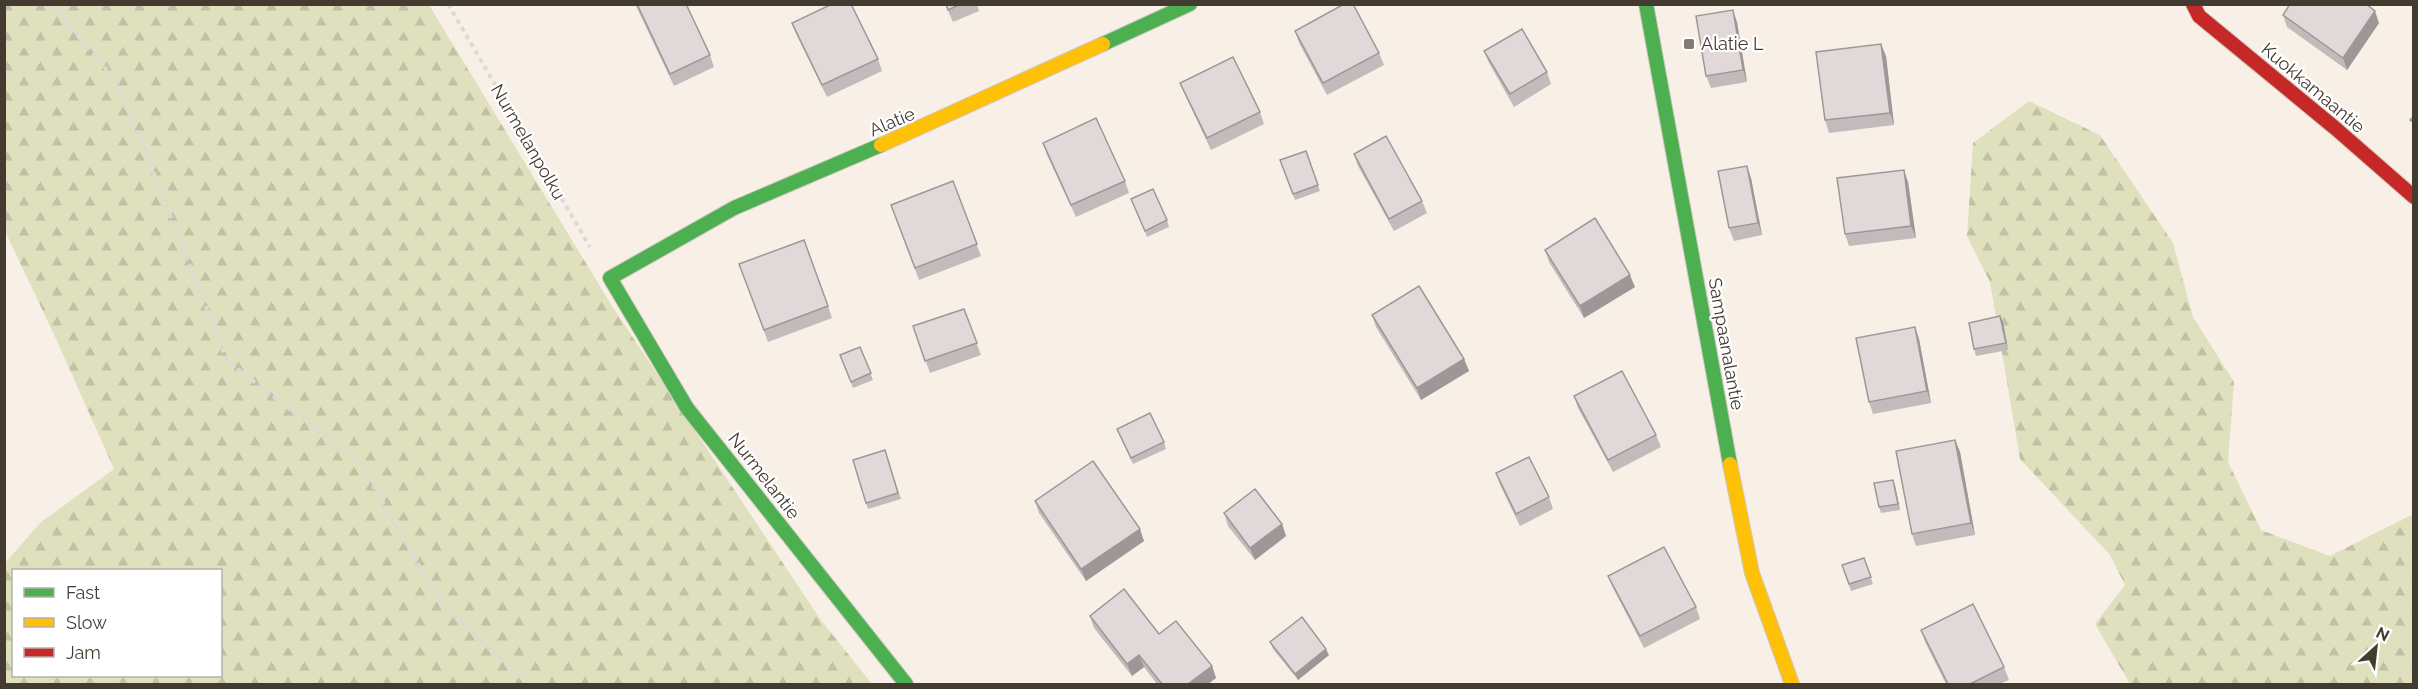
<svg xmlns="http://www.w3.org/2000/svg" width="2418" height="689" viewBox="0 0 2418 689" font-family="Raleway,sans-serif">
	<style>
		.forest { fill: url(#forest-firs); fill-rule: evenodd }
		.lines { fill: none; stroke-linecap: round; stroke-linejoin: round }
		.fast-casing { stroke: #cec6bd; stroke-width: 16 }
		.slow-casing { stroke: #cec6bd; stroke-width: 16 }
		.jam-casing { stroke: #cec6bd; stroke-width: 16 }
		.path { stroke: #dcd9d6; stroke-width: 4; stroke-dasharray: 4.5 4.5; stroke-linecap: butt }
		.fast { stroke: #4caf50; stroke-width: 14 }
		.slow { stroke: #ffc107; stroke-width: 14 }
		.jam { stroke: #c62828; stroke-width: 14 }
		.wall { fill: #c2babb }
		.shaded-wall { fill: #9e9798 }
		.building { fill: #e1d8d9; stroke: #9e9798; stroke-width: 1.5 }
		.poi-dot { fill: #837a70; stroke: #fff; stroke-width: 2 }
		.labels { text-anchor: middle; stroke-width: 4.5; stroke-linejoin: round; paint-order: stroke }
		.poi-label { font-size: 18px; fill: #443b30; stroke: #fff; text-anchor: start }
		.street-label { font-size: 18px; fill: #443b30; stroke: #fff }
	</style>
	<defs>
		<pattern id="forest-firs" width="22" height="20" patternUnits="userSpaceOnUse" patternTransform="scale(1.5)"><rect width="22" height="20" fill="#dfe0be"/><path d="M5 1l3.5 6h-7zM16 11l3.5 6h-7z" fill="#c1c1a4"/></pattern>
	</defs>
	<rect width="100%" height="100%" fill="#f8f0e7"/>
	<g class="forest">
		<path d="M5 5H429L612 306 820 619 872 684H5V563L40 523 114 469 57 341 5 231ZM14 570H220V676H14Z"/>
		<polygon points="2029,101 2100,135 2173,243 2193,317 2234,382 2228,462 2261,530 2330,556 2413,514 2413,684 2130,684 2095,624 2125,585 2110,555 2020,459 1990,282 1967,236 1973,143"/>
	</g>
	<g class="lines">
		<g class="fast-casing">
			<g id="fast">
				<polyline points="1646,4 1730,464"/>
				<polyline points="1103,44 1190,4"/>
				<polyline points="881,145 734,208 610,278 687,408 906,684"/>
			</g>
		</g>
		<g class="slow-casing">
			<g id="slow">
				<polyline points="881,145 1103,44"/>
				<polyline points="1730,464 1752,573 1792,684"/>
			</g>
		</g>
		<g class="jam-casing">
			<polyline id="jam" points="2193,4 2199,16 2335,128 2414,197"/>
		</g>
		<g class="path">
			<polyline points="53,4 120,86 227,361 360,463 441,604 528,684"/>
			<polyline points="448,4 590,247"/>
		</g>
		<use href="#fast" class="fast"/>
		<use href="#slow" class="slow"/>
		<use href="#jam" class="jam"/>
	</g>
	<g class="wall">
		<polygon points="635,4 686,4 710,55 714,67 674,86"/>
		<polygon points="945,4 977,4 979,11 953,22"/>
		<polygon points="2283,15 2379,23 2347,70 2287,27"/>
		<polygon points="1737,22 1747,82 1711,88 1706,76"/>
		<polygon points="792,23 878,59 882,71 827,97 797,36"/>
		<polygon points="1295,31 1379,53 1384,65 1327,95 1299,43"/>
		<polygon points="1484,51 1547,72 1551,84 1514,107 1489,63"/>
		<polygon points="1886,56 1894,125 1829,133 1825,120"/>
		<polygon points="1180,83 1260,112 1264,124 1211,150 1185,95"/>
		<polygon points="1043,143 1125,181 1129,193 1076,217 1047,155"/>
		<polygon points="1306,151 1320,191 1295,200 1280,160"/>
		<polygon points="1354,154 1422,201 1427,213 1394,231 1358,166"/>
		<polygon points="1751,178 1762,235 1734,241 1729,228"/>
		<polygon points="953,181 981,256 919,280 891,205"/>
		<polygon points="1908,182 1916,238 1849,246 1845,234"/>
		<polygon points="1131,199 1167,220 1169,227 1147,237"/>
		<polygon points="1545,250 1635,287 1584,318 1549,262"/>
		<polygon points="739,264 828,306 832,318 768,342"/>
		<polygon points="964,309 981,355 930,373 913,326"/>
		<polygon points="1372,315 1464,359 1469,371 1421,400 1376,327"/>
		<polygon points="2003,322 2008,350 1976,356 1974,349"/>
		<polygon points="1915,327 1919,339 1931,403 1873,414 1869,402"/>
		<polygon points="860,347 873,380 853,388 840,355"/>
		<polygon points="1574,396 1656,435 1661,447 1613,472 1578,408"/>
		<polygon points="1117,429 1164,442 1166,449 1133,464"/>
		<polygon points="1955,440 1960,452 1975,535 1916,546 1912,534"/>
		<polygon points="885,450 901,499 868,509 866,503"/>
		<polygon points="1496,473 1549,497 1553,509 1520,526 1500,485"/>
		<polygon points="1895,486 1900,510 1881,513 1879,507"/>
		<polygon points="1035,501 1144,541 1086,581 1039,513"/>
		<polygon points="1224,513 1282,524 1286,536 1255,560 1228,526"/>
		<polygon points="1864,558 1873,584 1851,591 1842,565"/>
		<polygon points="1608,576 1696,607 1700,619 1644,648 1613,588"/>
		<polygon points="1090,616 1159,634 1212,666 1216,678 1208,684 1157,684 1144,667 1132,676 1094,628"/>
		<polygon points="1921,630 2004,667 2009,680 1999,684 1946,684 1925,642"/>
		<polygon points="1270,642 1329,655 1298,680 1273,649"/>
	</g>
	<g class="shaded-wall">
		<polygon points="1733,10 1737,22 1747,82 1743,70"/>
		<polygon points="2375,11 2379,23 2347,70 2343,58"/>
		<polygon points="1881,44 1886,56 1894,125 1890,113"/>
		<polygon points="1747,166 1751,178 1762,235 1758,223"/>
		<polygon points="1904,170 1908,182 1916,238 1911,226"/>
		<polygon points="1630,275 1635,287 1584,318 1580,306"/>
		<polygon points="2000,316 2003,322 2008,350 2006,343"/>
		<polygon points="1915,327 1919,339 1931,403 1927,391"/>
		<polygon points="1464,359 1469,371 1421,400 1417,388"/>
		<polygon points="1955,440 1960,452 1975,535 1971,523"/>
		<polygon points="1893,480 1895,486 1900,510 1898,504"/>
		<polygon points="1282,524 1286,536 1255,560 1250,548"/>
		<polygon points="1140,529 1144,541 1086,581 1081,569"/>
		<polygon points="1326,649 1329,655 1298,680 1295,674"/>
		<polygon points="1139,655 1144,667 1132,676 1127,664"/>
		<polygon points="1212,666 1216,678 1208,684 1188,684"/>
	</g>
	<g class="building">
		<polygon points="637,4 686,4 710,55 670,74"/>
		<polygon points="832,4 851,4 878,59 822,85 792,23"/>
		<polygon points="946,4 961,4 948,10"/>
		<polygon points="1344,4 1353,4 1379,53 1323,83 1295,31"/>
		<polygon points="2290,4 2366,4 2375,11 2343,58 2283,15"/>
		<polygon points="1733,10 1743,70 1706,76 1696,16"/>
		<polygon points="1522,29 1547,72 1510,94 1484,51"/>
		<polygon points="1881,44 1890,113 1825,120 1816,52"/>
		<polygon points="1233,57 1260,112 1207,138 1180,83"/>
		<polygon points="2414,116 2414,123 2410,120"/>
		<polygon points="1096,118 1125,181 1071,205 1043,143"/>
		<polygon points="1386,136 1422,201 1389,219 1354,154"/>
		<polygon points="1306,151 1318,185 1293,194 1280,160"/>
		<polygon points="1747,166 1758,223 1729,228 1718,171"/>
		<polygon points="1904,170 1911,226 1845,234 1837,178"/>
		<polygon points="953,181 977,244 915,268 891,205"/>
		<polygon points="1153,189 1167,220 1145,231 1131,199"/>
		<polygon points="1595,218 1630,275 1580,306 1545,250"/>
		<polygon points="804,240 828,306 764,330 739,264"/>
		<polygon points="1419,286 1464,359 1417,388 1372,315"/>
		<polygon points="964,309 977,343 925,361 913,326"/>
		<polygon points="2000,316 2006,343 1974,349 1969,323"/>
		<polygon points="1915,327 1927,391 1869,402 1856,338"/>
		<polygon points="860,347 871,373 851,382 840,355"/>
		<polygon points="1622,371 1656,435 1608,460 1574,396"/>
		<polygon points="1150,413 1164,442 1131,458 1117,429"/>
		<polygon points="1955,440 1971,523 1912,534 1896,451"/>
		<polygon points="885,450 898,493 866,503 853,460"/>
		<polygon points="1529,457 1549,497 1516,514 1496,473"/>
		<polygon points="1093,461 1140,529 1081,569 1035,501"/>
		<polygon points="1893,480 1898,504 1879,507 1874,483"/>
		<polygon points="1255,489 1282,524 1250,548 1224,513"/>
		<polygon points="1664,547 1696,607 1640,636 1608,576"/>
		<polygon points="1864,558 1871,577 1849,584 1842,565"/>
		<polygon points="1124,589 1159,634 1176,621 1212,666 1188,684 1162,684 1139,655 1127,664 1090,616"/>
		<polygon points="1973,604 2004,667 1970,684 1948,684 1921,630"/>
		<polygon points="1302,617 1326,649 1295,674 1270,642"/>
	</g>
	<rect class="poi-dot" x="1683" y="38" width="12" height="12" rx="3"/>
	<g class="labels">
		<g class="poi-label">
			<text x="1701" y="50">Alatie L</text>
		</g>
		<g class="street-label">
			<text transform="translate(2313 88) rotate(40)" y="6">Kuokkamaantie</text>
			<text transform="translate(892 122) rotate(-23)" y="6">Alatie</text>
			<text transform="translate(528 142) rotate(60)" y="6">Nurmelanpolku</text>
			<text transform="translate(1726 344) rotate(80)" y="6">Sampaanalantie</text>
			<text transform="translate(764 476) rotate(52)" y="6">Nurmelantie</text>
		</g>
	</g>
	<rect width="2418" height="689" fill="none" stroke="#443b30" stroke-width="12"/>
	<rect x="12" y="569" width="210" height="108" fill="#ffffff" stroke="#b4b1ac" stroke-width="1.5"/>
	<rect x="24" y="588" width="30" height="9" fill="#4caf50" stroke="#b4b1ac" stroke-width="1.5"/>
	<text x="66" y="599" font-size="18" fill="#443b30">Fast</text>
	<rect x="24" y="618" width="30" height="9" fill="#ffc107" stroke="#b4b1ac" stroke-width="1.5"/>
	<text x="66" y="629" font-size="18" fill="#443b30">Slow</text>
	<rect x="24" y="648" width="30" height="9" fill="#c62828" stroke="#b4b1ac" stroke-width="1.5"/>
	<text x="66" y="659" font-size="18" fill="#443b30">Jam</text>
	<g transform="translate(2376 647) rotate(27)" stroke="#ffffff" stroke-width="4.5" paint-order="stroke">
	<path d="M0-4.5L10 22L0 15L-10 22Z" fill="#443b30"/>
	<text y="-9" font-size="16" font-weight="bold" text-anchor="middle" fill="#443b30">N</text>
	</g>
</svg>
